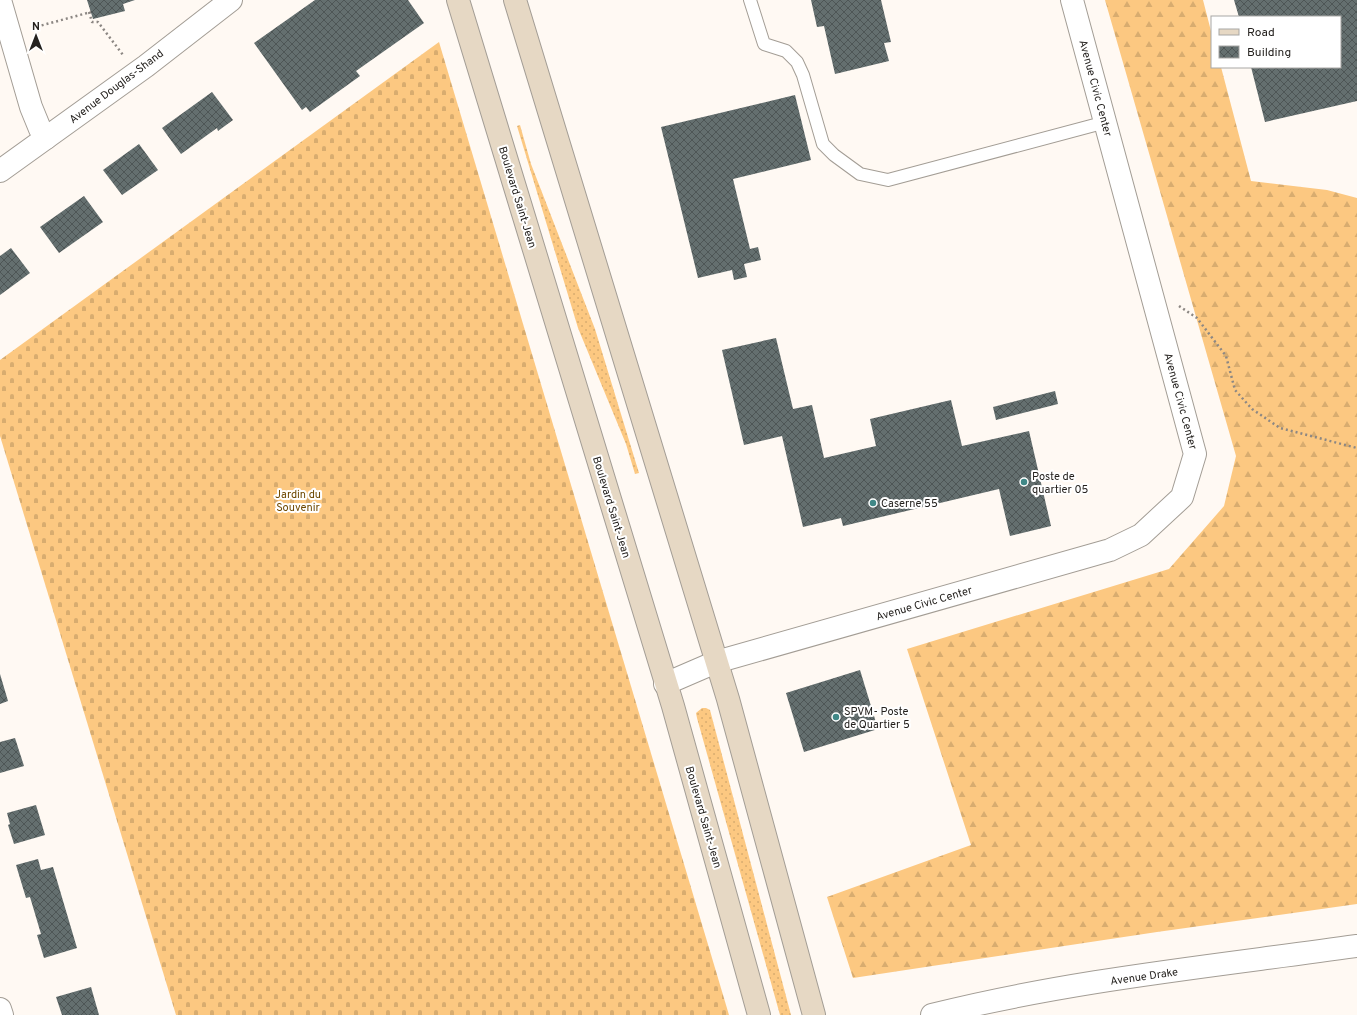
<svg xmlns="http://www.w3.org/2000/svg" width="1357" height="1015" viewBox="0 0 1357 1015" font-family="Overpass,sans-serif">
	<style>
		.grass { fill: url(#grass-dots) }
		.forest { fill: url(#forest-firs) }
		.cemetery { fill: url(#cemetery-stones) }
		.building { fill: url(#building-cross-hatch) }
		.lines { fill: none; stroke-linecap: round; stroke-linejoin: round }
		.service-casing { stroke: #a39d95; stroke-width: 14 }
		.minor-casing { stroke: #a39d95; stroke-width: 24 }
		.tertiary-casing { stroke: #a39d95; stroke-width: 24 }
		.secondary-casing { stroke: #a39d95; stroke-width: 24 }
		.path { stroke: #8c8783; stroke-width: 2.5; stroke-dasharray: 2 3; stroke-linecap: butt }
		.service { stroke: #fff; stroke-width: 12 }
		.minor { stroke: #fff; stroke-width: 22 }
		.tertiary { stroke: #fff; stroke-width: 22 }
		.secondary { stroke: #e6d8c4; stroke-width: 22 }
		.poi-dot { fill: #408887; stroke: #fff; stroke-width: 1.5 }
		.labels { text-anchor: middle; stroke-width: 4; stroke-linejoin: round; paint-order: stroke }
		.street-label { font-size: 11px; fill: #25221f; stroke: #fff }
		.poi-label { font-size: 11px; fill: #25221f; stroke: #fff; text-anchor: start }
		.park-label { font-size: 11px; fill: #6e4800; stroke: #fff }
	</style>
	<defs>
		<pattern id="grass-dots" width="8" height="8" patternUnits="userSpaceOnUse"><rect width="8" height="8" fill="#fcc881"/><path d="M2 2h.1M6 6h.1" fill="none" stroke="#d8ac6f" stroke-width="1.8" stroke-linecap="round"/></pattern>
		<pattern id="forest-firs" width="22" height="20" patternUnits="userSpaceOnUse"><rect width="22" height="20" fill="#fcc881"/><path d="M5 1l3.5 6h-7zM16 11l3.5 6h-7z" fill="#d8ac6f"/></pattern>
		<pattern id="cemetery-stones" width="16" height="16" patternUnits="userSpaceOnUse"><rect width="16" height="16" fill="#fcc881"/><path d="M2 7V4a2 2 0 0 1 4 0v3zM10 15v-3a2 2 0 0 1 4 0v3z" fill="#d8ac6f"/></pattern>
		<pattern id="building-cross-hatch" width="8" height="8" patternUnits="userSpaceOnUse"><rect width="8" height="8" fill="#646f6f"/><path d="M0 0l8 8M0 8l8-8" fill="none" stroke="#4e5656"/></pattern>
	</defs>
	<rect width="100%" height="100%" fill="#fff9f3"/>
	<g class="grass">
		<polygon points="520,125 531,164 595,329 639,473 635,474 626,444 578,328 517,126"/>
		<polygon points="702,708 706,708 710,710 791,1015 780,1015 697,718 696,713"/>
	</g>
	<polygon class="forest" points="1105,0 1203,0 1212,35 1212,67 1221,67 1251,181 1327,190 1357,198 1357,904 1157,932 853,978 827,897 971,845 907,649 1169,569 1224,506 1236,456"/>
	<polygon class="cemetery" points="439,42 729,1015 176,1015 0,436 0,360"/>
	<g class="building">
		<polygon points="87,0 135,0 123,4 125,11 93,19"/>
		<polygon points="315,0 408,0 424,23 356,71 360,76 310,112 306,107 302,110 254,43"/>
		<polygon points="811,0 881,0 891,42 884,43 889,61 835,74 824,26 817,27"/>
		<polygon points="1234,0 1357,0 1357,101 1265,122 1251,67 1340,67 1340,17 1239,17"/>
		<polygon points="212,92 233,120 218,131 217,128 181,154 162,128"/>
		<polygon points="795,95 811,160 733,179 750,249 758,247 761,260 744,264 747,277 734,280 732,270 698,278 661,127"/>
		<polygon points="139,144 158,170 122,195 103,170"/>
		<polygon points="84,196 103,222 59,253 40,227"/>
		<polygon points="11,248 30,273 0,295 0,256"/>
		<polygon points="776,338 793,409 812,405 824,458 876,446 870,419 951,400 962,446 1029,431 1051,526 1010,536 999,489 843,526 841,518 803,527 782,436 744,445 722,350"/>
		<polygon points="1055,391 1058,404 996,420 993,407"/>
		<polygon points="860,670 878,729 804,752 786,693"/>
		<polygon points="0,674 8,701 0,704"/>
		<polygon points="15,738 24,766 0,773 0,742"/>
		<polygon points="36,805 45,835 14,844 8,825 10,824 7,813"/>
		<polygon points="38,859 41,870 53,867 77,948 44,958 37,935 41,934 30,897 26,898 16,865"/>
		<polygon points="91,987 99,1015 62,1015 56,997"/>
	</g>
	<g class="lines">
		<g class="service-casing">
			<polyline id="service" points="750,0 764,44 786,51 797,62 803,75 823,144 834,155 860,174 888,180 1106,122"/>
		</g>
		<g class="minor-casing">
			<g id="minor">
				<polyline points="0,0 31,107 40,129 46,138"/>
				<polyline points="0,171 146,66 231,0"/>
				<polyline points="665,684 716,662 1110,550 1141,535 1182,497 1195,454 1072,0"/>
				<polyline points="0,1009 2,1015"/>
			</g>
		</g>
		<g class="tertiary-casing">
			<path id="tertiary" d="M932 1015C1071 980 1215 966 1357 946"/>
		</g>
		<g class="secondary-casing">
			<g id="secondary">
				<polyline points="458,0 673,706 759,1015"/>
				<polyline points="515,0 728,699 814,1015"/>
			</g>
		</g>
		<g class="path">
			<polyline points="89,12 92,22 98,22 123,55"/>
			<polyline points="32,28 91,12"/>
			<polyline points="1179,306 1197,318 1226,356 1235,390 1252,409 1280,428 1357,448"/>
		</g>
		<use href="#service" class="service"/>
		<use href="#minor" class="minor"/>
		<use href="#tertiary" class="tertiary"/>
		<use href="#secondary" class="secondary"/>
	</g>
	<g class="poi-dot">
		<circle cx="1024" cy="482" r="4"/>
		<circle cx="873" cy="503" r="4"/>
		<circle cx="836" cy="717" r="4"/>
	</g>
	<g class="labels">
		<g class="street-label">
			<text transform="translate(116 86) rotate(-37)" y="4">Avenue Douglas-Shand</text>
			<text transform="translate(1096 88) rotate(75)" y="4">Avenue Civic Center</text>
			<text transform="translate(518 197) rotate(73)" y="4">Boulevard Saint-Jean</text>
			<text transform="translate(1181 401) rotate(75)" y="4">Avenue Civic Center</text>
			<text transform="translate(612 507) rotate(73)" y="4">Boulevard Saint-Jean</text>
			<text transform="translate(924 603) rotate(-16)" y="4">Avenue Civic Center</text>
			<text transform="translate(704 817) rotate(74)" y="4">Boulevard Saint-Jean</text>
			<text transform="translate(1144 976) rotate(-8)" y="4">Avenue Drake</text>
		</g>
		<g class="poi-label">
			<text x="1032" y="480">Poste de<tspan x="1032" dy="13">quartier 05</tspan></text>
			<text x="881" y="507">Caserne 55</text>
			<text x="844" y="715">SPVM- Poste<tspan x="844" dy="13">de Quartier 5</tspan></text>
		</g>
		<g class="park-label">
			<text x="298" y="498">Jardin du<tspan x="298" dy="13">Souvenir</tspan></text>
		</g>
	</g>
	<rect x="1211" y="16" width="130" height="52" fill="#ffffff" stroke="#a8a7a5"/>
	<rect x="1219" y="29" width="20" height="6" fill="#e6d8c4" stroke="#a8a7a5"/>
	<text x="1247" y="36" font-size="12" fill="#25221f">Road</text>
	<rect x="1219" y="46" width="20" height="12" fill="url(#building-cross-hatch)" stroke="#a8a7a5"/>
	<text x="1247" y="56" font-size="12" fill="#25221f">Building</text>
	<g transform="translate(36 36)" stroke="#ffffff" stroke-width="3" paint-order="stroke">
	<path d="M0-3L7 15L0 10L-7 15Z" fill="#25221f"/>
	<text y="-6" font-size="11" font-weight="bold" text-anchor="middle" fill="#25221f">N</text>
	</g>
</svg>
